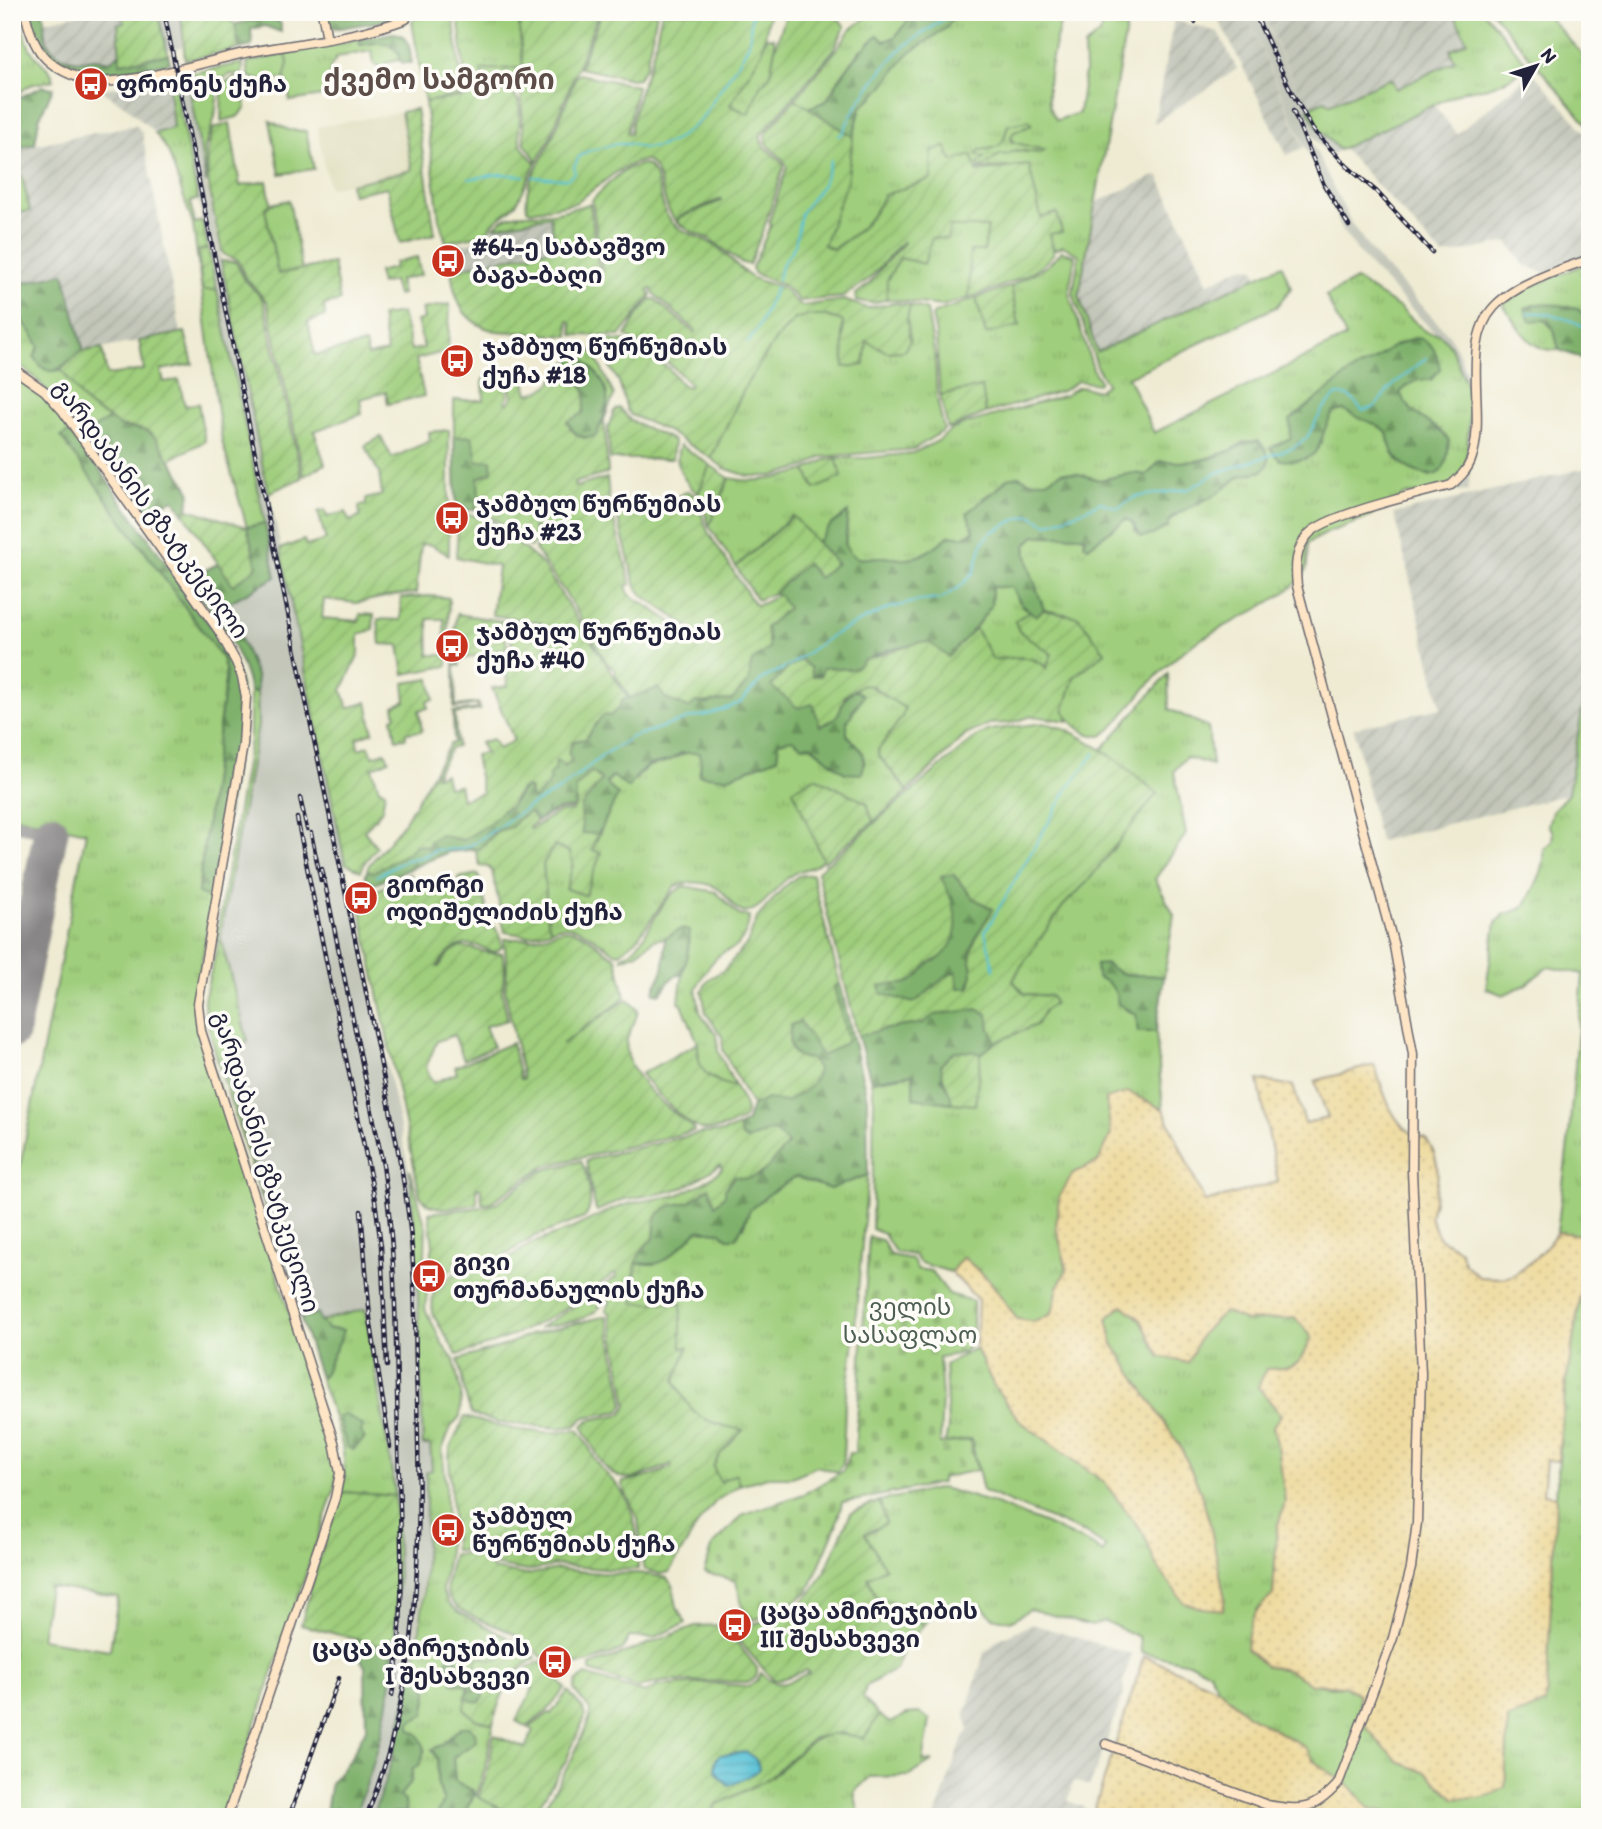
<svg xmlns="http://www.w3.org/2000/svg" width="1602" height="1829" viewBox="0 0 1602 1829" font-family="Itim,'Noto Sans Georgian',sans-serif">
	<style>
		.built { fill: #dfddbb }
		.industrial { fill: url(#industrial-furrows) }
		.railway { fill: #c3c6b9 }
		.grass { fill: url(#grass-tufts); stroke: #60785c; stroke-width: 2; fill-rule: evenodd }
		.forest { fill: url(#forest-firs); stroke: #506a54; stroke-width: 2 }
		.wetland { fill: url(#wetland-marsh); stroke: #60785c; stroke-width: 2 }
		.sand { fill: url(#sand-dots); stroke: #887e6c; stroke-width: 2 }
		.cemetery { fill: url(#cemetery-stones); stroke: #60785c; stroke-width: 2 }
		.park { fill: #9fce7c; stroke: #60785c; stroke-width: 2 }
		.garden { fill: url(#garden-furrows); stroke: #60785c; stroke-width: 2; fill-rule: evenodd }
		.water { fill: url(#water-rules); stroke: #3e7289; stroke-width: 2 }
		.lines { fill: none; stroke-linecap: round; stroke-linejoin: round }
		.stream { stroke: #5bc3d7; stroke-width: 2 }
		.taxiway { stroke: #888687; stroke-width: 14 }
		.runway { stroke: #888687; stroke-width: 35 }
		.secondary-casing { stroke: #6a6870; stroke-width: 11 }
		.secondary { stroke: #fde5c5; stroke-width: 8 }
		.rail-casing { stroke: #22223b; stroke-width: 4.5 }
		.rail { stroke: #fdfcf7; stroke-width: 2; stroke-dasharray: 5; stroke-linecap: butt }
		.labels { text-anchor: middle; stroke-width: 7; stroke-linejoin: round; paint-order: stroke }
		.poi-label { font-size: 24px; font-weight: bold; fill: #22223b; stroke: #fdfcf7; text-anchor: start }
		.street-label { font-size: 24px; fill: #22223b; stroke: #fdfcf7 }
		.park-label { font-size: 24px; fill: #4e5e52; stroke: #fdfcf7 }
		.quarter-label { font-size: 28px; font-weight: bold; fill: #5c4d49; stroke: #fdfcf7 }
	</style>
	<defs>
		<pattern id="industrial-furrows" width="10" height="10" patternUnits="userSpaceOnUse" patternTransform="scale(1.75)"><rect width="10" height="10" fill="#c3c6b9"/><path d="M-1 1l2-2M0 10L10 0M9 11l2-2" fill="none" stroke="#a7aaa0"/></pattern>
		<pattern id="grass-tufts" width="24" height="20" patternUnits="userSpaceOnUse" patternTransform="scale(1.75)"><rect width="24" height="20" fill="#9fce7c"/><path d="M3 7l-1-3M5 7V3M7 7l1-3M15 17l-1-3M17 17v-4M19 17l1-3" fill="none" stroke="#89b16c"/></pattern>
		<pattern id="forest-firs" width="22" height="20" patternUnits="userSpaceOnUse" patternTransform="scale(1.75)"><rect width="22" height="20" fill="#7fb16c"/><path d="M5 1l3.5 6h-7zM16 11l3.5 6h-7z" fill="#68905a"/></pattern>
		<pattern id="wetland-marsh" width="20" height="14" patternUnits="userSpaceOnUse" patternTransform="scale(1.75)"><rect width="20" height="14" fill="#9fce7c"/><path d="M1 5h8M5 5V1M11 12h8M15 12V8" fill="none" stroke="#89b16c"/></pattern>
		<pattern id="sand-dots" width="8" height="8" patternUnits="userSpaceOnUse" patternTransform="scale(1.75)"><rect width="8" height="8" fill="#eeda9e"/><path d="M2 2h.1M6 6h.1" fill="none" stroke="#ccbb89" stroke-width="1.8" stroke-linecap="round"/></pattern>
		<pattern id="cemetery-stones" width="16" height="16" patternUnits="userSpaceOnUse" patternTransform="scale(1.75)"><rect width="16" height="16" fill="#9fce7c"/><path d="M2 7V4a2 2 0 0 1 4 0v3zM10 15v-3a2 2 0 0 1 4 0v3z" fill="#89b16c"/></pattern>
		<pattern id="garden-furrows" width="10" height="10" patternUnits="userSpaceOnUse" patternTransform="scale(1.75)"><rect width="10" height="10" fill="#9fce7c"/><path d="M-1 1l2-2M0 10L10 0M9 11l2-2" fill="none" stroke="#89b16c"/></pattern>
		<pattern id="water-rules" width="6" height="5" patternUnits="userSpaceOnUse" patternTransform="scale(1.75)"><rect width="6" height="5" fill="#5bc3d7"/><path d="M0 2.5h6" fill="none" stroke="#4fa7b9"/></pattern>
	</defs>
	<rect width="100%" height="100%" fill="#fdfcf7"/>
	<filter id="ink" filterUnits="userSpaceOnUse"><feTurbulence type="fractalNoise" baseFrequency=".0143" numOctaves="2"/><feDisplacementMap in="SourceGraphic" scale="14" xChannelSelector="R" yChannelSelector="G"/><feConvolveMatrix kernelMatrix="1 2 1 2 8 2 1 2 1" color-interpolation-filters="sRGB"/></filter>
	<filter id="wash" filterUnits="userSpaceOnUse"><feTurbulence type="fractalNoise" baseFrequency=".00686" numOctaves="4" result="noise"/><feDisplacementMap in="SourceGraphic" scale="28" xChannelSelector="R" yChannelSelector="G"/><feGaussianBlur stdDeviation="1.57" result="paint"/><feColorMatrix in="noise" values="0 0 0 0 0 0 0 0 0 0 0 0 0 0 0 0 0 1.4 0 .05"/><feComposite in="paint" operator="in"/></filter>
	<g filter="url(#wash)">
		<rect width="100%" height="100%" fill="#efebd3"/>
		<polygon class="built" points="401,112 412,170 329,188 317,127"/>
		<g class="industrial">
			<polygon points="89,12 121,12 124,23 118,24 119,54 111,61 104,62 93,59 83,62 67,59 59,56 47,42 44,31 46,21"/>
			<polygon points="1215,12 1245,12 1304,147 1287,155"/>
			<polygon points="1261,12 1453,12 1467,41 1456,61 1395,89 1391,78 1330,104 1324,100 1307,109"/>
			<polygon points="1174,20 1218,32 1237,69 1154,123"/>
			<polygon points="1529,75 1536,76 1590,138 1590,255 1545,273 1524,265 1508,242 1443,256 1343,148 1434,105 1457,134"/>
			<polygon points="172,77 174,83 169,89 173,128 155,133 127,107 104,92 103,89"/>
			<polygon points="136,125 142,133 181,333 84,352 78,331 16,285 12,288 12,214 30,210 22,176 12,178 12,149"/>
			<polygon points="1155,176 1159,177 1204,273 1206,281 1209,283 1241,267 1254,268 1258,276 1097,352 1079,295 1095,203"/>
			<polygon points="550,216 557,249 451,270 446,246 483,240 489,237 494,227"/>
			<polygon points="1590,467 1590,664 1568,794 1379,841 1354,728 1441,708 1394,514"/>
			<polygon points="1032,1624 1132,1654 1123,1682 1124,1693 1090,1786 1073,1781 1068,1801 1086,1808 1083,1817 935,1817 963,1737 969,1730 965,1714 984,1654 997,1640"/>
		</g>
		<g class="railway">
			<polygon points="158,12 181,12 182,47 167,50"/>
			<polygon points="1245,12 1260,12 1307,109 1319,129 1339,150 1330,156 1313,136 1310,139 1351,223 1374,255 1450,336 1459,353 1472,387 1475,409 1468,491 1458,492 1466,465 1466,384 1451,347 1432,330 1368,264 1343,232"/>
			<polygon points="190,87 199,151 409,1171 417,1259 423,1445 430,1445 432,1470 426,1472 426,1544 414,1664 398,1737 382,1792 371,1817 354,1817 367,1785 383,1731 393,1673 398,1537 394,1486 365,1310 320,1321 317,1313 301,1319 223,1066 227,1043 248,1042 220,936 258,725 256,675 226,604 276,577 175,90"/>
		</g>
		<g class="grass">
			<path d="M12 12H19C22 26 25 40 32 52 39 62 51 68 54 80L30 85 12 98Z"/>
			<polygon points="450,12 453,14 463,95 425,102 412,21 415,18"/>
			<polygon points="458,12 518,12 523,68 481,70 484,89 469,91 466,89"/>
			<polygon points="874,12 903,12 909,19 895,37 860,50 835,85 827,101 808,108 795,99 834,53 850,30"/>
			<path d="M957 12H1063C1057 39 1036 98 1057 120L1079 113 1085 71 1084 47 1101 32V18L1097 12H1129L1079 295 1097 352 1282 265 1291 288 1276 307 1128 377 1154 433 1346 337 1326 296 1356 280 1400 308 1426 332 1438 334 1444 338 1451 347 1466 384 1470 403 1466 465 1459 488 1406 495 1365 519 1329 532 1308 543C1307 552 1308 563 1306 570 1296 597 1214 628 1189 647 1159 669 1135 701 1111 729L1101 736C1085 736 1071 725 1064 710L1074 677 1105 652 1078 617 1044 610C1037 587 1027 569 1026 545L1036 534C1053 539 1069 533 1085 537L1088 547 1126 519 1132 522 1136 532 1168 522 1178 513 1215 495 1240 476 1262 471 1266 450 1259 441 1244 442 1230 451 1194 462 1180 463 1147 475 1133 473 1099 480 1079 474 1062 472 1046 481H1029L1018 476 983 498 974 531 963 537 950 535C938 545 922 558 906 559 897 560 887 556 878 557 859 558 859 564 845 547L848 514 831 525 817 543 792 516 736 567 709 526 729 478C756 484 780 478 806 470L814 488 841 477 836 458H866L913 453 938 441 951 430 965 424 1066 395C1082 382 1082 389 1099 390L1107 384 1098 369 1073 293 1079 255 1063 246 1054 250 1049 233 1061 232 1057 213 1041 218 1029 165 984 169 931 179 884 195C870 224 859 232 833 249L823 245 847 181 853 137 861 107 879 91 907 55 946 28ZM1028 121 1031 125 1014 132 1010 138C1016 146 1029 148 1039 148L1040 153C1012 150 1002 149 980 169L978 164 985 158 986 149H996L1002 145 1008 125ZM1392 347 1421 378 1407 385 1400 393C1409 411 1422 421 1440 430L1431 476C1404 470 1391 461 1387 432 1375 421 1358 419 1344 410L1334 411 1325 424 1321 444 1271 448 1291 438V420L1351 372 1373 361Z"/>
			<path d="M1453 12H1484L1525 61 1524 68C1508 82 1486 90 1465 90L1339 150 1319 129 1307 109 1325 100 1330 104 1391 78 1396 89 1455 61 1450 50 1467 41Z"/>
			<polygon points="1492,12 1544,12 1590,63 1590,128"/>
			<polygon points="767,37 774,38 775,48 770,76 760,86 749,114 730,105 758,58"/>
			<path d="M360 39 361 45C376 40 389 41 399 54V60L385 63V69L379 70 378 65H374L372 51 337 57 330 68 329 95 290 101 287 81 284 79 288 63 286 54Z"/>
			<polygon points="243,63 242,76 231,74 219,81 215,117 205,147 206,183 187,74"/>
			<polygon points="234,78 243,80 246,108 237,117 221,121 222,84"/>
			<polygon points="174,83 198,199 190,202 195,223 202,221 208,248 198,251 202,290 217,290 265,523 247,527 222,441 193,225 168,151 155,133 173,128 169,89"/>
			<polygon points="22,176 30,211 12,214 12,178"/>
			<polygon points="289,200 302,270 278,274 265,209 271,204"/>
			<polygon points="950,227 988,227 984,251 969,298 941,306 887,299 887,280 900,258"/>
			<polygon points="1062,251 1075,256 1069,293 1094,372 1100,381 1098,384 1078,381 1062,391 986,413 981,387 940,395 936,335 932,316 934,313 976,298 986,334 1019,325 1011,286 1048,265"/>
			<path d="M1590 262V319L1536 304 1538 320H1545L1554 330 1559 350C1529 353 1518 326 1503 304L1529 287Z"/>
			<polygon points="910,305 927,310 935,357 937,399 944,430 914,449 821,457 807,466 772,476 748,476 724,468 711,458 747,383 777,338 795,319 806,316 826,316 843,321 842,336 867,341 910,340 907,320"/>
			<path d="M12 309 30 330 39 347 34 357 52 371 61 370C82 390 79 407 111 418L83 435C62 408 42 379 12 360Z"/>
			<path d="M583 343 595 355 614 395 604 420C613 396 596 371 578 354Z"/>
			<path d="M12 371 34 386 79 441 68 432 222 658 226 673 198 893 212 899 196 998V1014L333 1453 337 1472 333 1493 224 1817H12V1207L86 832 12 816ZM49 1587 118 1597 110 1650 41 1639Z"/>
			<path d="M680 445 710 465 698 494C684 481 672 465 680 445Z"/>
			<path d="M992 587H1011L1022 605 1030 611 1015 621 1019 631 1052 654 1046 668C1034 653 1010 658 993 660L975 628 991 606Z"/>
			<path d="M1590 664V1236L1557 1232 1569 1135 1583 974 1548 967 1525 985 1503 995 1486 988 1496 923 1504 914C1527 910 1525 905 1535 886 1542 872 1545 865 1544 849L1552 841 1553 832 1548 825 1552 811 1568 794Z"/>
			<path d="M1168 674 1169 709 1208 727 1212 765 1186 757 1174 771 1186 834 1155 879 1174 915 1164 977C1142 972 1123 981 1107 964L1096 966 1117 993 1126 1010 1136 1014 1138 1032H1156L1163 1109 1128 1093 1106 1099 1112 1134 1098 1162 1073 1173 1056 1227 1067 1269 1058 1287 1052 1314 1034 1322 1017 1319 990 1281 963 1257 951 1272 920 1263 914 1255 895 1252 884 1234 872 1229 874 1100 871 1081 914 1074 975 1105 981 1054 996 1042 1036 1025 1044 1011 1054 1003 1051 996 1025 994 1013 981 1025 958 1063 906 1087 882 1157 793 1102 749Z"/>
			<path d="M867 684 906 709 902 717 878 750 879 756 908 791 873 822 867 803 857 799 794 791 823 859C811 872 806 866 793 874 774 886 767 907 745 913 732 909 729 897 720 890 708 881 688 881 675 886L636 940 620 953 614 952C596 941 573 917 551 930L548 922 543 864 554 846 570 852 573 865 567 889 585 895 600 854 592 850 617 795 605 783 613 776 636 779C646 763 656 766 671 760 685 753 683 753 699 752L701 763 726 778 777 758 779 742 792 738 802 746 809 745 845 773 863 753 847 734V722L863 696 855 690 860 685Z"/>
			<polygon points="250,692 257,692 258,725 220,936 248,1042 227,1044 223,1066 301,1319 219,1067 206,1017 204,999 218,944 216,937 250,741"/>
			<path d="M684 886 716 892 739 915 749 917C749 927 743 942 734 948 731 950 727 950 724 952 711 960 702 976 696 989L700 1012 704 1019 717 1034 718 1051 734 1084 733 1086 723 1084 704 1072 699 1065 698 1043 682 1004 679 1003C681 981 685 960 689 939L681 929 665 938 654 940 637 953 622 959V956C648 948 655 899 684 886Z"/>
			<path d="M410 1170 426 1228 424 1277 427 1293 425 1309 444 1347 454 1360 461 1393 460 1416 451 1427 442 1450 446 1484V1523L448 1531V1556L442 1590 449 1604 460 1613 522 1645 497 1660 478 1657 470 1680 458 1677 447 1659 448 1673 468 1685 464 1709 475 1719 493 1724 485 1769 476 1795 516 1817H462L475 1794 473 1791 455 1781 453 1758 471 1745 455 1732 442 1745 432 1750 438 1761 437 1782 444 1801 437 1813 438 1817H386L391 1813 398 1814C399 1809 398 1801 400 1796 405 1783 413 1790 412 1770L420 1764 425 1748 410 1730V1722L427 1700V1677L416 1671 412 1673C427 1607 426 1538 426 1472L432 1470 430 1445H423L417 1259Z"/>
			<path d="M868 1175 853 1348 845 1403 843 1463 837 1472 817 1466 792 1477H768L739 1485 736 1475 720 1483 713 1467 720 1454 742 1430C703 1422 691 1418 675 1380L688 1348 681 1349 634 1303 636 1264 647 1262 698 1230 721 1232 744 1228C745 1223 746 1216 749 1211 753 1204 787 1181 796 1176L830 1189Z"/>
			<path d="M1590 1239V1817H1406L1369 1808 1353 1789 1315 1762 1304 1746 1247 1715 1219 1689 1208 1671 1193 1664 1141 1652 1139 1637 1104 1621 1092 1626 1030 1609 1011 1621 992 1617 981 1605C956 1603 940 1607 923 1625L903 1605 876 1597 868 1577 884 1569 865 1534 886 1523 879 1501 942 1488 993 1503 1046 1524 1092 1545 1103 1553 1106 1547 1087 1534 983 1491 971 1439 945 1443 948 1427 945 1365 976 1348 994 1386 1020 1421 1104 1482 1144 1534 1156 1565 1219 1575 1210 1524 1200 1490 1181 1448 1113 1344 1107 1318 1122 1305 1141 1320 1159 1356 1202 1333 1224 1311 1246 1321 1295 1318 1312 1337C1299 1367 1298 1368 1266 1369L1281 1415 1273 1427 1279 1452 1285 1502 1277 1528 1273 1596 1256 1610 1266 1666 1287 1670 1312 1684 1331 1687 1344 1686 1359 1694V1708L1401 1763 1427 1773 1454 1798 1505 1787 1508 1719 1546 1703 1556 1496 1565 1389Z"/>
			<path d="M598 1292 604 1300C596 1322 559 1323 539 1328Z"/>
			<path d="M365 1309 394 1486 395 1496 342 1492C351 1449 333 1418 320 1378L324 1374 340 1340 343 1330 328 1329 320 1321Z"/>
			<path d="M919 1713 930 1720 923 1762 933 1761 909 1776 870 1777 854 1792 860 1817H711L712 1810 716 1805C731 1795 749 1790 765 1780 806 1755 805 1724 864 1738L879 1715 890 1723 907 1714Z"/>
		</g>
		<g class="forest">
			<path d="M30 12H43C46 23 43 26 45 34 47 52 66 61 83 61 86 61 90 59 93 59 107 60 106 66 119 54L121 63 168 54 170 63C130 69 60 88 37 39 33 31 32 21 30 12Z"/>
			<polygon points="327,12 359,12 361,18 397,12 389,19 382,21 334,29 329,26"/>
			<path d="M915 12H957L946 28 907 55 879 91 861 107 853 137 808 108 827 101C840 76 857 53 878 35L885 42 895 37Z"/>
			<polygon points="272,16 281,24 281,32 265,26 251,29 252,46 239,49 235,24"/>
			<path d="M393 33C411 34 409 49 412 63H403L399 60V54C386 37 377 44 360 45V39Z"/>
			<polygon points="43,86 53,88 39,119 35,144 12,149 12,105 20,97"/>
			<path d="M64 273 84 352C64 358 54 389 34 357L39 347 30 330 12 309V288L16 285Z"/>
			<polygon points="1536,304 1560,305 1577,309 1590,319 1590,365 1581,358 1559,350 1554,330 1545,320 1530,321 1525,308"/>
			<path d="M1414 338C1432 338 1437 353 1440 369L1431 380C1418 378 1409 383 1400 393 1413 420 1433 420 1449 440 1448 450 1448 464 1440 472 1435 476 1430 475 1424 474 1401 469 1390 454 1387 432 1375 422 1358 419 1344 410L1334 412C1314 439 1329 465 1280 460L1270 448 1291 438 1290 420 1351 372 1373 361 1392 347Z"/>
			<path d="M578 354C610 384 616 397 595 436 581 441 573 433 567 421L583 412 586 394 569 361Z"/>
			<polygon points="111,418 119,426 150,431 158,439 190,491 188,509 183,512 173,499 144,517 133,501 155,486 138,465 117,480 83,435"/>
			<polygon points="68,432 79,441 219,637 234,664 241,684 242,710 222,851 212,899 198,893 226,673 222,658 61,437"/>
			<polygon points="472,436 491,459 492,472 478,478 479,497 475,510 459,510 456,507 454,437"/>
			<path d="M1259 441 1266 450 1269 460 1267 466 1262 471 1240 476 1215 495 1173 516 1168 522V527L1152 535 1141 537 1132 522 1126 519 1088 547 1084 544 1085 537C1069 533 1053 539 1035 535L1026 545C1027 569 1037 587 1044 610L1036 616 1022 605 1011 587H992L991 606 961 646 948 657C927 638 875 646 859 668L811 676 801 660 813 704 827 724C843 714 839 699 855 690L863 695 847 722V735C861 750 868 753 862 774L845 773 810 745 802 746 792 739 779 742 777 758 726 778 699 775 701 763 699 753H681L670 760 649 765 641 771 628 788 613 776 606 783 618 795 598 834H582L580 813 583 802 576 795 574 808 557 810 537 821 532 814 517 820 512 827 497 831 479 849 448 852 377 883 371 884 365 879 367 870 373 872 409 852 416 844 430 841 439 835 463 840C481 829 496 817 512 803 519 798 519 791 526 787L530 789 549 775 556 761 560 762 568 753 573 741 585 739 602 716 618 709 622 700 658 688 695 702 708 704 717 700 749 666C752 658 763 651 769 641L766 627 788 608 774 593 806 562 836 564 817 543 831 525 848 512 845 546C859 564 859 558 878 557 887 556 897 560 906 559 922 558 938 545 950 535L963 537 974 531 967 513C981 500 997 493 1007 478L1018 476 1029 481H1046L1062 472 1079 474 1099 480 1134 473 1147 475 1160 461C1184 463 1205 462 1227 452 1241 447 1243 442 1259 441Z"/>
			<path d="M265 523 276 577 226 604 256 675 257 692H250C242 649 214 613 188 579L219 563 234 584 257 566 247 527Z"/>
			<path d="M953 874 973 898 993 909C985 923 972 938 971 955 970 967 975 976 968 988H958L956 972C939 978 929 994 913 1003L881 994 880 986 919 975 928 963 940 958V877Z"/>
			<path d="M681 929 690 931 687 959 681 975C667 976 668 987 660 994L654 993C655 982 664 974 664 963 665 955 665 947 665 938Z"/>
			<path d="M1107 964C1123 981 1142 972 1164 977L1156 1032H1138L1136 1014 1118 1004C1116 989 1111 983 1097 977L1096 965Z"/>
			<path d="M840 984 867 1098 868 1175 830 1189 796 1177C787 1181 753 1204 749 1212 744 1221 743 1229 736 1238H727L721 1232 698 1230C688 1239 666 1264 653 1264 647 1264 642 1263 636 1264L641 1248 654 1238 655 1222 658 1213 672 1205 690 1202 709 1187 715 1204 734 1176H759L788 1144 775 1131C764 1131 757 1138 746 1140L741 1136 738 1127 747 1121 752 1106 767 1099H775L800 1059C788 1051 788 1038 791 1025L800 1021 834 986Z"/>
			<polygon points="977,1009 989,1014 990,1028 996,1042 981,1054 974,1052 955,1052 941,1078 950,1089 952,1103 913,1098 913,1074 871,1081 858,1036 880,1030 923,1023 933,1015"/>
			<polygon points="318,1313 320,1321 328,1329 343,1330 340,1340 324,1374 320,1378 301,1319"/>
			<polygon points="345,1414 363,1426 361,1431 364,1439 353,1450 347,1447 338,1417"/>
			<path d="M357 1639 394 1649C391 1707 376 1764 354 1817H325L331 1782 350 1759 366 1729 365 1667 356 1651Z"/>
			<polygon points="451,1658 458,1659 458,1666 455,1672 458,1677 470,1680 472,1675 481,1682 483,1697 480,1702 472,1701 466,1697 468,1685 453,1683 448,1673 447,1659"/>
			<path d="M416 1671 427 1677V1700L424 1715 410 1722V1730L418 1734 425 1748 420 1764 412 1770C413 1786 407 1784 400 1796L405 1801 406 1812 391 1813 386 1817H371C392 1771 401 1722 412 1673Z"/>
			<polygon points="461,1727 469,1727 475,1732 476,1741 453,1758 455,1781 474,1791 474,1795 462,1817 438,1817 437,1813 444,1801 437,1782 438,1761 432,1749 442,1745"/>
		</g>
		<path class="wetland" d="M1028 121 1032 125 1014 132 1010 139 1012 142 1044 150 1040 153 1016 150 1006 155 1000 154 980 169 978 164 984 158 976 154 980 150C1002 147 1002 147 1008 125Z"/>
		<g class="sand">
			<path d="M1374 1065C1385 1093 1391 1131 1425 1138 1445 1162 1437 1189 1430 1217L1439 1238 1460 1250 1464 1263 1479 1277C1488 1277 1499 1279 1508 1277 1523 1273 1549 1245 1557 1232L1590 1236 1565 1389 1558 1461 1546 1460 1543 1494 1556 1496 1546 1703 1508 1719 1505 1787C1488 1799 1474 1799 1454 1798L1427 1773 1401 1763 1381 1745 1361 1720 1359 1694 1344 1686 1312 1684 1287 1670 1266 1666 1246 1649C1249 1621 1251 1613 1273 1595L1277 1528 1285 1502 1279 1452 1273 1426 1281 1415 1258 1387 1266 1369C1298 1368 1299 1367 1312 1337L1295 1318 1246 1321 1224 1312 1202 1333 1188 1363 1159 1356 1141 1320 1122 1305 1107 1318 1113 1344 1181 1448 1200 1490 1210 1524 1225 1599 1223 1610 1202 1608 1184 1603 1156 1565 1144 1534 1104 1482 1020 1421 994 1386 976 1348 978 1300 951 1272 963 1257 990 1281 1017 1319 1034 1322 1052 1314 1058 1287 1067 1269 1056 1227 1059 1197 1073 1173 1098 1162 1111 1134 1106 1099 1128 1092 1163 1109 1205 1202 1278 1182 1258 1080 1293 1086 1305 1123 1328 1118 1315 1081Z"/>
			<polygon points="1144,1656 1219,1689 1247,1715 1304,1746 1315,1762 1353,1789 1369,1808 1406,1817 1092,1817"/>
		</g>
		<polygon class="cemetery" points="869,1237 882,1240 890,1255 912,1259 917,1269 931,1271 949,1294 973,1301 973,1341 963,1353 939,1357 942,1397 940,1444 970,1440 977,1470 941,1478 941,1483 858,1500 842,1502 836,1526 808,1592 782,1610 753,1620 743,1608 736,1581 704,1572 713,1545 744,1514 804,1494 843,1471 849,1453 855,1453"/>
		<g class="park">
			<polygon points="286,54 288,63 284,79 257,80 249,76 247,62"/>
			<polygon points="270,121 289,130 306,131 314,169 280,174"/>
		</g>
		<g class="garden">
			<polygon points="121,12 158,12 168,54 120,63 118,24 124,23"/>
			<polygon points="181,12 218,12 235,24 239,49 185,60"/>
			<polygon points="518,12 599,12 549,140 537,161 524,142 521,92 507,86 484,89 481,70 523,68"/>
			<polygon points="602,12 657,12 646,66 638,78 631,79 579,68"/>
			<path d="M662 12H770L762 52 730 105 748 114 760 86 770 76 775 48 787 12H834L845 27 833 51 761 135C759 150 779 154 784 166L765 225 749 265 740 262 710 239 690 231 677 222 681 217 721 201V199L680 216 676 221C659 203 665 172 646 160L634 163 615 173 575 203 531 211 527 209C523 180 542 163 552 138 561 118 568 97 576 76L579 74 637 86 627 133 630 134C633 111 639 92 647 71 655 53 657 31 662 12Z"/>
			<path d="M507 91C529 98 515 128 521 144 524 151 531 158 536 163 530 173 520 200 515 205 502 219 497 214 486 234L446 242 439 219 425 102Z"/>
			<path d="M795 99 853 137 847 181 824 245 833 249C859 232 870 224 884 195L931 179 932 150 946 147 952 161 972 155 977 172 1029 165 1041 218 1057 213 1062 232 1049 234 1054 253C1035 278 997 287 969 298L970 251H984L988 227H950L947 239 932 238 924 264 900 258 887 280V299L874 303 856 301 855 295 870 283 886 262 904 243 903 241 869 279 843 297 799 301 785 286 755 274 752 268 771 225 769 222 787 167C783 152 761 150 767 132Z"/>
			<polygon points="416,109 435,234 400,243 387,187 352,194 350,184 412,170 401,112"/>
			<path d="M230 123 240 186 267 181 271 204 265 209 278 274 333 263 340 301 324 305 325 316 308 322 315 355 365 344 368 356 387 352 381 316 402 313 411 350 424 348 417 321 424 319 422 309 450 304 448 351 416 359 424 396 388 404 386 392 360 399 362 414 314 431 325 464 304 476 267 302 245 277 238 260 226 256 222 252C215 217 198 162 214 128Z"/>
			<path d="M645 164C661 172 658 202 668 217 677 232 695 235 709 242 726 251 736 267 751 277 761 283 773 283 782 288 791 293 792 303 802 306L844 300 867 308 895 303 910 305 907 320 910 340 904 351 887 352 867 341 864 365 844 367 843 321 826 316H806L795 319 777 338 747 383 711 458 667 431 631 415 627 410 619 382 597 345 603 340 624 341 648 353 669 369 682 385 688 387 690 384 673 367 653 352 626 336 635 319 651 299H655L694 333 696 331 654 294 652 289 648 290 651 295 620 336 573 335 571 322 568 321 569 336 496 331C462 323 455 301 451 270L556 248 550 216 494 227C511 208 529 216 551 213 564 211 577 207 590 204L599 268 582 279 584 280 602 269 592 200C607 186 623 165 645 164Z"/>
			<polygon points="208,248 217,290 202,290 198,251"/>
			<polygon points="417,257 421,275 399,280 402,294 397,295 393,281 381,284 378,272 394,268 395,262"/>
			<polygon points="221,261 236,262 244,279 263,299 302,478 268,493"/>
			<polygon points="1011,286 1019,326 986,334 976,298"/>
			<path d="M185 332 193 364 161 370 164 382 179 380 185 406 198 403 205 441 169 460C153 430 152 430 119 426 109 415 96 414 86 403 76 393 71 380 61 370L80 352 102 348 107 375 144 370 139 341Z"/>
			<path d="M569 361 586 394 583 413 567 422C573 434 581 442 595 436L604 420 608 473 574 483 575 487 607 478 610 507 631 584 626 586 629 594 686 631V634L691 638 695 636 711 647 712 643 645 597 636 587 615 508 663 504 688 491 695 496 708 532 755 605 764 603 778 594 788 608 766 627 769 648C749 665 752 654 749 681L732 700C719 700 708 704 695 702L689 708 666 699 658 688 630 698 616 676 615 670 606 662 570 600 535 549 538 544 535 527H533L535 542 530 547 488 514 475 510 479 497 478 478 492 472 491 460 477 461 472 436 454 437V400H484L483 379H506L508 397 505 401 507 404 512 398 508 378 524 376 528 394C558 388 550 376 569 361Z"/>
			<polygon points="982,387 986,413 948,429 940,395"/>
			<polygon points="619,408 631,421 671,439 674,442 672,459 610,459 608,428 614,411"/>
			<polygon points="449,430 449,555 431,545 421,544 416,593 395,595 356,603 324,599 322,618 359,621 360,614 374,615 373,630 359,634 359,653 342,690 348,708 367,702 373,732 357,738 358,749 369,746 373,756 385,752 389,760 372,768 379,789 385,791 382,810 364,831 377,847 365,862 361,871 345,863 280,549 304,540 306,546 326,540 318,512 325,510 327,517 346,512 349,521 360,517 359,506 366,505 366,499 382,495 379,473 365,446 381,437 392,458 430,441 429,432"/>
			<polygon points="836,458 842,477 815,489 806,470 825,460"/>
			<polygon points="139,465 155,486 133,501 117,480"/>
			<path d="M710 465 729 478 709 526C705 516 704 503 698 494Z"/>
			<polygon points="188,509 247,527 257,567 233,585 183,512"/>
			<path d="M459 513 488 518 542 564 628 698 622 700 618 709 610 716 605 715 602 716 585 739 573 741 568 753 572 760 565 767 560 762 556 761 555 769 549 775V784L534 800 530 796V789L526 787 519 791 510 807 504 809 489 824 463 840 439 835 430 841 428 847 416 844 409 852 373 872 367 870 369 865 404 823 450 744 454 743 453 712 479 709 477 704 454 708V664H457L452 653 457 614 502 621 510 660 514 659 508 622 539 628 550 652 554 650 542 623 492 615 498 566 456 557ZM506 648 510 668 505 669 508 686 492 688 514 740 499 749 492 739 480 743 486 753 475 755 482 793 462 799 459 785 448 787 445 774 435 776 451 748 457 747 455 714 480 710 478 703 456 706 455 666H460L459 660Z"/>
			<polygon points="793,516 836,563 819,578 806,563 774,593 757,600 736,567"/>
			<path d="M429 596 449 598 447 666 404 674 399 645 380 644 378 619 401 620V598ZM428 619H444L445 655H429Z"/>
			<path d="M1044 610 1078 617 1105 652 1074 677 1064 710 1069 721 1032 716 1011 723 989 724 966 735 908 791 879 756 878 750 902 717 905 708 886 697 873 686 861 685 845 696 839 713 833 720 820 726 813 704 798 708 771 686 788 668 801 660 811 668 812 676H821L823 668C840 665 852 677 864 660L920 642 930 643 948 657 975 628 993 660C1010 658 1033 653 1046 668L1052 654 1019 631 1015 621 1030 611 1036 616Z"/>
			<polygon points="430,679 434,700 427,701 428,708 419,710 422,731 406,733 406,738 396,739 392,718 396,716 394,706 406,701 404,683"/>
			<path d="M1043 723C1084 730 1125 767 1157 793L1087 882 1063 906 1018 971 1013 981 1024 994 1051 996 1054 1003 1044 1011 1036 1025 996 1042 990 1028 988 1014 977 1009 934 1015 923 1023 880 1030 858 1036 817 872 974 738 990 730ZM953 874 973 898 993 909C985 923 973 938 971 955 970 967 975 976 969 988H958L956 971C939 978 929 994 913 1003L882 994 880 986C890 983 898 985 907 983 916 981 921 971 927 965 931 961 937 961 941 957 967 933 955 903 941 877Z"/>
			<polygon points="591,771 602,780 581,807 582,833 598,834 592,850 601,853 585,895 566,889 573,865 570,852 554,846 543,864 548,922 551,930 528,936 505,932 492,871 488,867 480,866 475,849 479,849 497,831 512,827 517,820 530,812 537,821 529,827 530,829 559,812 572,811 576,803 576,787"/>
			<polygon points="815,777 867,803 873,822 824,862 793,790"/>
			<path d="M410 874 416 889 434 885 437 892 459 887 458 878 478 874 489 918 499 934 502 947 495 952C487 951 481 946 474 945 458 941 444 955 437 967H439C461 929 476 958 502 953L505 967 502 992 508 1020 485 1026 493 1047 464 1060 454 1035 437 1041 426 1067 433 1083 457 1073 455 1067 512 1043 520 1079H523L505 991 507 967 504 939C517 939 531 940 543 936 557 932 565 926 580 933 593 939 604 951 616 958L625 996 619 1003 562 1044 627 999 638 1010C636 1023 629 1030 627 1040 621 1073 670 1111 693 1127L694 1131 545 1166 491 1202 482 1204 481 1188 477 1187V1204C458 1206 430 1216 420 1195L360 907 365 896Z"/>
			<path d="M812 874 840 984 834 987 848 1041 822 1056 800 1021 791 1025C787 1044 788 1058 811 1059L818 1069C815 1087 801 1093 786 1102L767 1099 752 1106 723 1050 722 1036 706 1013 702 991 709 979 724 970 747 944 757 918 784 887 798 876Z"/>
			<path d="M698 1043C696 1070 707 1080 732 1086L734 1084C737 1091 748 1107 746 1114 743 1125 710 1132 701 1129 683 1124 653 1088 641 1074Z"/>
			<path d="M955 1051 974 1052 981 1054 975 1105 952 1103C950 1088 941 1080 941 1065Z"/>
			<path d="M738 1127 741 1136 746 1140C757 1138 764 1131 775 1131L788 1144C770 1163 761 1185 734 1176L725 1189V1195L715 1205 709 1187 690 1202 672 1205 659 1213 655 1222 654 1238C630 1256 635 1275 634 1303H681V1348L688 1347 675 1380C691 1418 703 1422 743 1430L720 1454 713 1467 720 1482 736 1474 739 1485 716 1501 700 1521 669 1572 660 1574 644 1569 643 1566 638 1519 622 1485 623 1482 651 1476 672 1467 671 1464C659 1469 647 1475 634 1478 603 1483 595 1447 582 1426L589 1420 622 1414 627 1405 610 1313 606 1310 610 1302 603 1287 617 1276 615 1273C605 1279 595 1289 585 1296 545 1323 503 1342 457 1355L432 1313 433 1294 452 1275 503 1262 533 1243 571 1229 613 1209 632 1203 678 1195 703 1183 722 1169 720 1165 685 1187 663 1193 621 1200 597 1211 595 1207 586 1161 590 1159 701 1133 723 1132Z"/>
			<path d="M581 1161C588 1174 596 1208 584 1218L536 1236 500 1258 449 1270 431 1285 429 1266 433 1246 429 1213 483 1207 498 1202 543 1170Z"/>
			<path d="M607 1316 624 1404 620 1411 585 1417 575 1426 559 1428 499 1423 473 1415C464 1401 463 1377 458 1360L503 1346 532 1334Z"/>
			<path d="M465 1417C500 1428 541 1437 578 1430 587 1438 590 1452 597 1462 603 1472 611 1478 618 1486 637 1510 638 1541 638 1569L614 1570 558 1565 527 1571 493 1565 480 1551 454 1550 449 1456 451 1446Z"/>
			<polygon points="342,1492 395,1496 398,1578 394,1649 301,1625 318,1562"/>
			<path d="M879 1501 886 1523 865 1534 885 1568 868 1578 876 1597 903 1605 923 1625 904 1649 896 1669 866 1686 863 1698 879 1715 864 1738 840 1733 814 1738 766 1780 716 1805 711 1816 539 1817 571 1761 590 1718V1710L574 1690 576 1682 586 1675 645 1693 657 1686 701 1683 749 1686 757 1681 761 1673C778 1692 789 1681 809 1673L807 1670 779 1680H773L732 1633V1627C818 1617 818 1583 851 1513Z"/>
			<path d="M453 1554H474L481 1557 493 1569 526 1575 558 1569 611 1574 640 1573 667 1578 673 1586 677 1607 686 1623 653 1638 629 1637 623 1649C604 1657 582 1668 560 1664 540 1661 527 1641 510 1632 492 1623 452 1614 447 1592 445 1581 451 1565 453 1554Z"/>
			<path d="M723 1625 757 1668C758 1675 755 1680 749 1682L672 1681 655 1683 639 1688 590 1671V1666L695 1626Z"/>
			<path d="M522 1645 536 1658C509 1674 500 1694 493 1724L475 1719 464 1709 466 1697 472 1701 480 1702 483 1697 481 1682 472 1675 478 1657 497 1660Z"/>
			<polygon points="541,1661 565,1688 548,1710 527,1727 516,1721 533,1689 519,1676 528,1668"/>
			<polygon points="568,1691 583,1709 585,1717 565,1763 532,1817 516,1817 478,1797 488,1770 494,1735 525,1748 533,1731 529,1728 549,1713 551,1714"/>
		</g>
		<path class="water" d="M746 1752C754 1757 758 1760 759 1770L738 1782 729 1785C719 1777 709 1767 719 1755Z"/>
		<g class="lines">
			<g class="stream">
				<path d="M838 136 843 133C852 109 880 70 898 52 913 37 935 29 950 12"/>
				<polyline points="533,177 567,179 575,173 574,167 579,157 588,151 615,144 630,144 643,148 657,147 674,141 700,121 743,55 749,43 752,12"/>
				<polyline points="469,179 500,174 524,176"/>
				<polyline points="778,280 781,266 795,245 801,213 823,184 831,160"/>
				<path d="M1528 313C1548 311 1573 320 1590 330"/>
				<polyline points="748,343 758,328 776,287"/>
				<path d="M377 876 406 860 422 857 436 850 460 849 473 844 529 806 558 791 606 753 632 737 690 718 711 714 740 703 762 679 790 665 833 635 859 622 889 608 918 601 941 599 961 586 974 572 982 544 990 533 1017 519 1030 515 1047 524C1059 520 1092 508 1100 502L1118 508 1135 497 1189 489 1216 473 1292 448 1306 439 1323 409 1337 395 1349 396 1363 411 1375 407 1389 389 1426 358"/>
				<polyline points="994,970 985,932 1069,787 1095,753"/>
			</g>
			<polyline class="taxiway" points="12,824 51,831"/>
			<polyline class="runway" points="12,1031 51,831"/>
		</g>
	</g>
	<g filter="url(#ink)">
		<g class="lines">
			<g class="secondary-casing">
				<g id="secondary">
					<path d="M25 12C33 50 45 67 83 79 120 90 205 61 245 53 299 43 355 38 406 19V12"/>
					<polyline points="322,12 327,39"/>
					<polyline points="12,368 45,391 62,410 219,631 236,662 242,677 246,697 243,745 198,1004 201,1031 334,1442 340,1473 335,1498 227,1817"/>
					<path d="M1106 1744 1267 1805C1302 1811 1313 1811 1338 1784L1393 1638 1411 1568 1417 1522 1421 1374 1412 1171 1413 1054 1394 946 1297 586C1295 567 1295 550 1308 535 1323 515 1423 493 1451 485 1459 478 1467 471 1471 460 1488 415 1459 345 1494 307 1515 284 1561 269 1590 259"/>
				</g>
			</g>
			<use href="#secondary" class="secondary"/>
			<g class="rail-casing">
				<g id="rail">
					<path d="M164 12 388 1099C398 1149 408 1199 412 1250 416 1300 415 1350 417 1399 421 1542 422 1682 366 1817"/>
					<polyline points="1190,12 1195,22"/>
					<polyline points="1254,12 1290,89 1313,130 1348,167 1377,192 1432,252"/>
					<polyline points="1293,111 1324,185 1349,226"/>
					<polyline points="300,798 307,829"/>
					<polyline points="297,818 375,1200 381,1246 387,1366"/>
					<polyline points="311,833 321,881"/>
					<path d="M322 869 383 1165C397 1258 396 1352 398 1445 400 1524 407 1618 392 1695"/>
					<polyline points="361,1211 370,1318 390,1447"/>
					<polyline points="289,1817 339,1678"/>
				</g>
			</g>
			<use href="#rail" class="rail"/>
		</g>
	</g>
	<defs>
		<g id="bus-disc" transform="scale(1.75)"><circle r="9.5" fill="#c8321e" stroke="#fdfcf7"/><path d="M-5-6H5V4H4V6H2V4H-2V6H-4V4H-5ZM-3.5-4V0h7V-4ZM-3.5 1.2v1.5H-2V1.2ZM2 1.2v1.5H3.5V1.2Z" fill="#fff"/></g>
	</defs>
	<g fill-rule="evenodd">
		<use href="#bus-disc" x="91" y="84"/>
		<use href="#bus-disc" x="448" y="261"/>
		<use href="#bus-disc" x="457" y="361"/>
		<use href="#bus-disc" x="452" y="518"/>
		<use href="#bus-disc" x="452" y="646"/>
		<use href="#bus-disc" x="361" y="898"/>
		<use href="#bus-disc" x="429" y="1276"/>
		<use href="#bus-disc" x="448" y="1530"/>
		<use href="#bus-disc" x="735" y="1625"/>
		<use href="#bus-disc" x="555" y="1662"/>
	</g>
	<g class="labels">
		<g class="poi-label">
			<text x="116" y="92">ფრონეს ქუჩა</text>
			<text x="472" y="255">#64-ე საბავშვო<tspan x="472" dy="28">ბაგა-ბაღი</tspan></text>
			<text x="482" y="355">ჯამბულ წურწუმიას<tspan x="482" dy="28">ქუჩა #18</tspan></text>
			<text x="476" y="512">ჯამბულ წურწუმიას<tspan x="476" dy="28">ქუჩა #23</tspan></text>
			<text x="476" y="640">ჯამბულ წურწუმიას<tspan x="476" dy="28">ქუჩა #40</tspan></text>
			<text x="386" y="892">გიორგი<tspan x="386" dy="28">ოდიშელიძის ქუჩა</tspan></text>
			<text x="453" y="1270">გივი<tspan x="453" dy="28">თურმანაულის ქუჩა</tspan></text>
			<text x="472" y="1524">ჯამბულ<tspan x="472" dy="28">წურწუმიას ქუჩა</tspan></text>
			<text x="760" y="1619">ცაცა ამირეჯიბის<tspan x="760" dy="28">III შესახვევი</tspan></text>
			<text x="530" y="1656" text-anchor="end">ცაცა ამირეჯიბის<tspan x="530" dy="28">I შესახვევი</tspan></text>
		</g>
		<g class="street-label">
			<text transform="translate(151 509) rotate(54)" y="8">გარდაბანის გზატკეცილი</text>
			<text transform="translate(266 1162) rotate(73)" y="8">გარდაბანის გზატკეცილი</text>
		</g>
		<g class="park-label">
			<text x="910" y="1315">ველის<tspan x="910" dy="28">სასაფლაო</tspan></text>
		</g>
		<g class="quarter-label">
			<text x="439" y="89">ქვემო სამგორი</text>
		</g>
	</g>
	<rect width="1602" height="1829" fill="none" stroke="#fdfcf7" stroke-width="42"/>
	<g transform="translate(1536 66) rotate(51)" stroke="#fdfcf7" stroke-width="5" paint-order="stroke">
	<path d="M0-5L12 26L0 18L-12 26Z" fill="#22223b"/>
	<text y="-10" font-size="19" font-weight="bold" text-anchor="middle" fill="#22223b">N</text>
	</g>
</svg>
